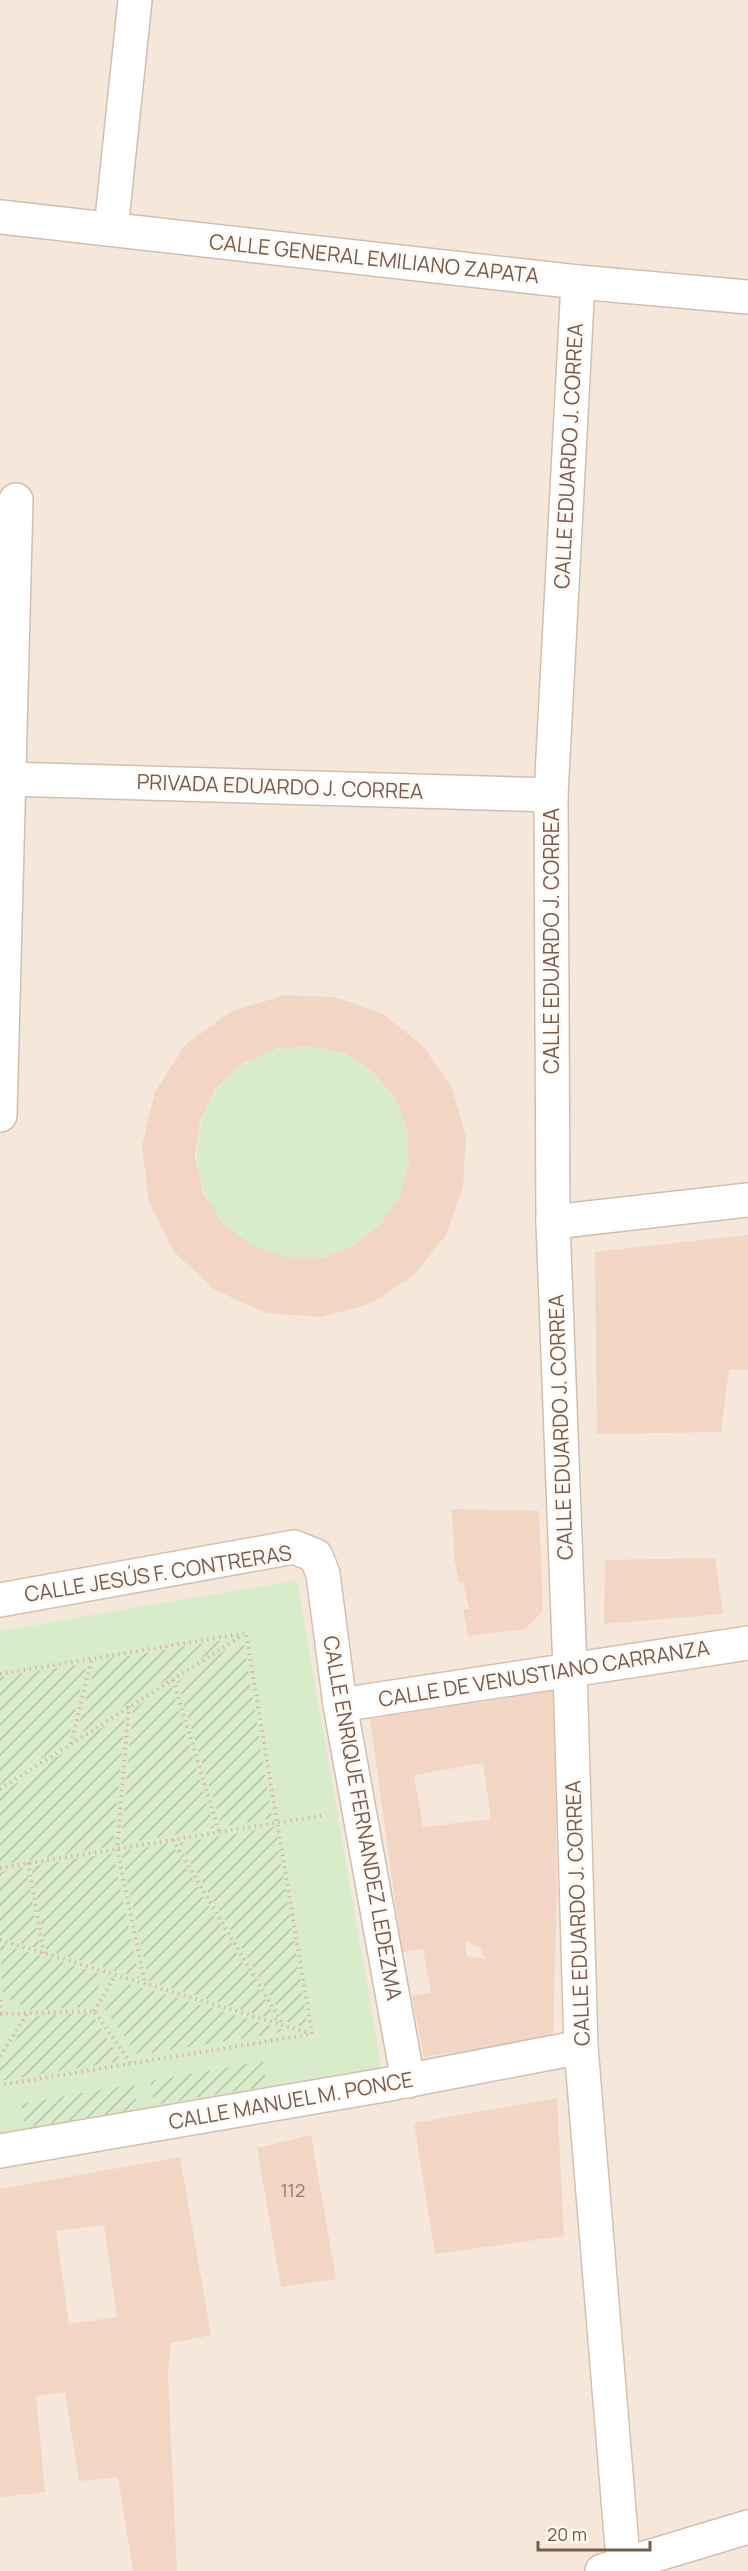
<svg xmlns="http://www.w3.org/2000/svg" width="748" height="2571" viewBox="0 0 748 2571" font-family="Manrope,sans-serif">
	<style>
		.residential { fill: #f5e8da }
		.park { fill: #d8ecc9 }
		.garden { fill: url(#garden-furrows) }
		.building { fill: #f3d5c3; fill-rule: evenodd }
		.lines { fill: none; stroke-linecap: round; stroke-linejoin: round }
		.street-casing { stroke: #d1beb0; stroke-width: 36 }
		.secondary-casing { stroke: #d6c0b0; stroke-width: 36 }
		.path { stroke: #d9b8a5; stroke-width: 4; stroke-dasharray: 1.5 4.5; stroke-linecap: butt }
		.street { stroke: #fff; stroke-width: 33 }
		.secondary { stroke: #fff; stroke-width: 33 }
		.labels { text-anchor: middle; stroke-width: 5; stroke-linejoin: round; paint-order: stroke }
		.number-label { font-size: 18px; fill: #987a6a }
		.street-label { font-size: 21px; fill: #7a5c4d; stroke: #fffaf3 }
	</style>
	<defs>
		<pattern id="garden-furrows" width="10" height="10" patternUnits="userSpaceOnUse" patternTransform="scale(1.5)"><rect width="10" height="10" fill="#d8ecc9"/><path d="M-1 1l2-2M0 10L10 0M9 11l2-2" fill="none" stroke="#b4c2a5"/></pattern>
	</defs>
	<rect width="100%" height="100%" fill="#fdf6ec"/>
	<rect class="residential" x="0" y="0" width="748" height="2571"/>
	<g class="park">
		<circle cx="303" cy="1152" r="106"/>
		<polygon points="297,1580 382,2071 0,2136 0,1631"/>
	</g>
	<g class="garden">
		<polygon points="232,1639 76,1736 96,1661"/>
		<polygon points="243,1639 272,1818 222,1827 177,1682"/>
		<polygon points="87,1663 67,1742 0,1785 0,1677"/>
		<polygon points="171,1685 214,1828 121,1844 133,1709"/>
		<polygon points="125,1713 113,1846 0,1865 0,1794"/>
		<polygon points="275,1827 308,2029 285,2021 179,1843"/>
		<polygon points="171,1843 278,2021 149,1981 121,1852"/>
		<polygon points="113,1853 139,1978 46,1950 31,1866"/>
		<polygon points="26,1867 40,1949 0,1937 0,1872"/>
		<polygon points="0,1944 105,1975 87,2007 29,2010 3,1996"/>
		<polygon points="122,1982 288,2031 138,2055 105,2010"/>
		<polygon points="91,2013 121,2061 0,2081 0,2065 30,2016"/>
		<polygon points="263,2061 267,2086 154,2105 150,2081"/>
		<polygon points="134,2084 138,2109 25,2128 21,2104"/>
	</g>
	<g class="building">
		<path d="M284 995 335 997 383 1014 423 1046 452 1088 466 1136 463 1187 446 1235 414 1275 372 1303 322 1317 266 1313 215 1290 174 1252 149 1202 142 1146 155 1092 185 1045 230 1012ZM310 1046 344 1053 372 1071 395 1097 407 1129 409 1163 400 1195 382 1223 355 1245 323 1257H286L251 1245 223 1223 203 1192 195 1156 200 1121 216 1088 243 1063 277 1048Z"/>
		<polygon points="748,1235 748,1370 729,1369 721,1432 597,1434 595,1252"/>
		<polygon points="452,1509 539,1511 543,1611 525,1629 468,1636 463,1609 469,1609 463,1582 459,1583 454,1557"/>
		<polygon points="715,1558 723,1614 604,1624 605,1560"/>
		<path d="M554 1691 557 1896 553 2036 424 2057 412 1996 431 1992 423 1949 402 1952 370 1719ZM483 1763 491 1819 423 1827 414 1775ZM465 1941 479 1947 487 1959 467 1956Z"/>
		<polygon points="557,2098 564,2236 435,2254 414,2123"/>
		<polygon points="311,2135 336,2279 281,2287 257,2148"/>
		<path d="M180 2157 211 2335 171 2343 168 2374 177 2571H133L118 2477 79 2481 65 2392 36 2396 45 2492 0 2497V2189ZM104 2225 117 2317 69 2324 56 2231Z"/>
	</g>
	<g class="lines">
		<g class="street-casing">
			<g id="street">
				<polyline points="0,217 578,282 748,297"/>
				<polyline points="111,229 135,0"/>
				<polyline points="8,779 551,795"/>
				<polyline points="0,1115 16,500"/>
				<polyline points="553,1222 748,1200"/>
				<polyline points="570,1670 553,1222 551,795 578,282"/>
				<polyline points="340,1705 408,2081"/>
				<polyline points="0,2151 384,2085 581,2047"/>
				<polyline points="602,2571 748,2527"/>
			</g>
		</g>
		<g class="secondary-casing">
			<g id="secondary">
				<polyline points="0,1600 294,1547 316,1556 323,1574 340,1705 748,1643"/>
				<polyline points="570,1670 581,2047 624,2571"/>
			</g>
		</g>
		<g class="path">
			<polyline points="0,1674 246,1633 312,2034 0,2085"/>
			<polyline points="173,1680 219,1832"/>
			<polyline points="129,1706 117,1849 145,1984"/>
			<polyline points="71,1744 92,1658"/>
			<polyline points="0,1789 243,1635"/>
			<polyline points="173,1840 283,2025"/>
			<polyline points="28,1863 44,1954"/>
			<polyline points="0,1868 325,1815"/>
			<polyline points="0,1940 309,2033"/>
			<polyline points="0,2000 1,2014"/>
			<polyline points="94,2011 115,1975"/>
			<polyline points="0,2014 94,2011 131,2063"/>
			<polyline points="0,2056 27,2014"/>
		</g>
		<use href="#street" class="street"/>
		<use href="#secondary" class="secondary"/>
	</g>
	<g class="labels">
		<g class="number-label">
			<text x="293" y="2197">112</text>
		</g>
		<g class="street-label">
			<text transform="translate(374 259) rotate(6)" y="7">CALLE GENERAL EMILIANO ZAPATA</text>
			<text transform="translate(569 456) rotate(-87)" y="7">CALLE EDUARDO J. CORREA</text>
			<text transform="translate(280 787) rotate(2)" y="7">PRIVADA EDUARDO J. CORREA</text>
			<text transform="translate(552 941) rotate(-90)" y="7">CALLE EDUARDO J. CORREA</text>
			<text transform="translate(561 1427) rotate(-92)" y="7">CALLE EDUARDO J. CORREA</text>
			<text transform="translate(158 1574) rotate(-9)" y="7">CALLE JESÚS F. CONTRERAS</text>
			<text transform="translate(544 1674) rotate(-9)" y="7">CALLE DE VENUSTIANO CARRANZA</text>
			<text transform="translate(362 1818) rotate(80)" y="7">CALLE ENRIQUE FERNANDEZ LEDEZMA</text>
			<text transform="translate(578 1913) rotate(-92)" y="7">CALLE EDUARDO J. CORREA</text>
			<text transform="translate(291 2101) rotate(-10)" y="7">CALLE MANUEL M. PONCE</text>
		</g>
	</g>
	<path d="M538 2541v9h112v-9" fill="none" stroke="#7a5c4d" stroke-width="3"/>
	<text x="547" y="2541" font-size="18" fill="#7a5c4d" stroke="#fffaf3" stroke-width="4.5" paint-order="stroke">20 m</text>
</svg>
